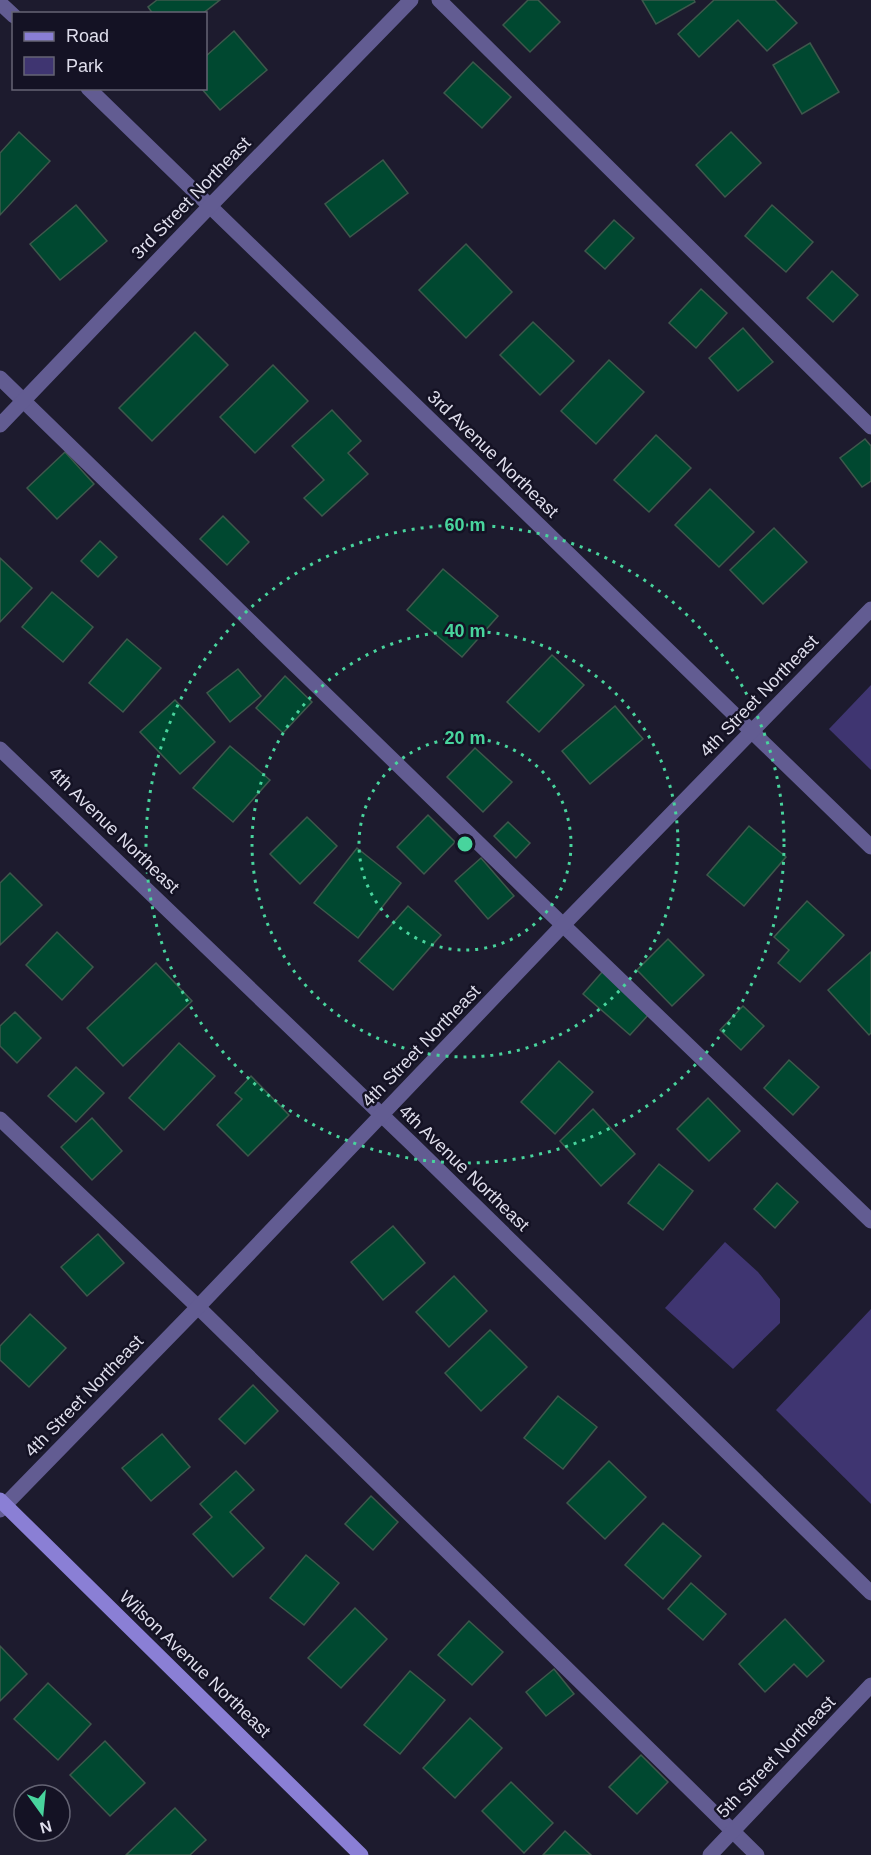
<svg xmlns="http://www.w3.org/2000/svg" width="871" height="1855" viewBox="0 0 871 1855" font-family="Arial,sans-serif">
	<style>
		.green { fill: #3f3571 }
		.building { fill: #004830; stroke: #3e584c; stroke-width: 1.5 }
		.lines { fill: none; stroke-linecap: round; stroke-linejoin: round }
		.lane { stroke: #625c92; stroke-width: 15 }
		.street { stroke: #625c92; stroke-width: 15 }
		.secondary { stroke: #8a7fd5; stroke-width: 15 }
		.ring { fill: none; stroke: #48d49d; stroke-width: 3; stroke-dasharray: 3 6 }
		.labels { text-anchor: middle; stroke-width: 5; stroke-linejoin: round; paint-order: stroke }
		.street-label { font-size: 18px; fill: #dfdeec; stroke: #141224 }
		.centre { fill: #48d49d; stroke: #141224; stroke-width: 3 }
		.ring-label { font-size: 18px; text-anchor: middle; font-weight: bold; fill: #48d49d; stroke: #141224; stroke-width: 5; stroke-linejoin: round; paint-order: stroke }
	</style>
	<rect width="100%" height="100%" fill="#1d1b2e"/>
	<g class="green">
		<polygon points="871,685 871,770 829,729"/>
		<polygon points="725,1242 758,1272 780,1299 780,1323 733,1369 665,1308"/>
		<polygon points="871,1309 871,1504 776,1410"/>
	</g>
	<g class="building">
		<polygon points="157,0 220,0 202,14 153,14 148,7"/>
		<polygon points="528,0 538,0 560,22 530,52 503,25"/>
		<polygon points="642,0 694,0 695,2 656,24"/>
		<polygon points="714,0 775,0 797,23 767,51 738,20 699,57 678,34"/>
		<polygon points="234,31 267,70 220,110 201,88 206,88 206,56"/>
		<polygon points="810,43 839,92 802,114 773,65"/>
		<polygon points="473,62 511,97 482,128 444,93"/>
		<polygon points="19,132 50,161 0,215 0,153"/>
		<polygon points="731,132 761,163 725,197 696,165"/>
		<polygon points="383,160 408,193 350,237 325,204"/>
		<polygon points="76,205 107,241 60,280 30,244"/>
		<polygon points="772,205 813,242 786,272 745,236"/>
		<polygon points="614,220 634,238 605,269 585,251"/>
		<polygon points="466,244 512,292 466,338 419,290"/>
		<polygon points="832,271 858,295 833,322 807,298"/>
		<polygon points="701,289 727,313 696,348 669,323"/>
		<polygon points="533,322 574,361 540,395 500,355"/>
		<polygon points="743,328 773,362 738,391 709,358"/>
		<polygon points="195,332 228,365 152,441 119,408"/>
		<polygon points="609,360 644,392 596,444 561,411"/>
		<polygon points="273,365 308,401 255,453 220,417"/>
		<polygon points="332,410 361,441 348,453 368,474 322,516 304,498 324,480 292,446"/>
		<polygon points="656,435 691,468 649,512 614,480"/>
		<polygon points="865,439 871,446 871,481 862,487 840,458"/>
		<polygon points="65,452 94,484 57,519 27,488"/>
		<polygon points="710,489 754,532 719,567 675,525"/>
		<polygon points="223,516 249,542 227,565 200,539"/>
		<polygon points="774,528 807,562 763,604 730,570"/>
		<polygon points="100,541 117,557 98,577 81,561"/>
		<polygon points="0,558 32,588 0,622"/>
		<polygon points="443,569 498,616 462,657 407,610"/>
		<polygon points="52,592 93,627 63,662 22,627"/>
		<polygon points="127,639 161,668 123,712 89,683"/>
		<polygon points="552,655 584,685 539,732 507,702"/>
		<polygon points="238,669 261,696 230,722 207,693"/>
		<polygon points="285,676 312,702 283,733 256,708"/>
		<polygon points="175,700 215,742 180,774 140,732"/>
		<polygon points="615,706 643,739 590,784 562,751"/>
		<polygon points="230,746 270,780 233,822 193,788"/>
		<polygon points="475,748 512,782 483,812 447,777"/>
		<polygon points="428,815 455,842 424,874 397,847"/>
		<polygon points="307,817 337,846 300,884 270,854"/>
		<polygon points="508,822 530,843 516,858 494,836"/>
		<polygon points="749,826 786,857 744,906 707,875"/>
		<polygon points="357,848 401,883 358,938 314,903"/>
		<polygon points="481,858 514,896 488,919 455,881"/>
		<polygon points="10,873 42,905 0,945 0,883"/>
		<polygon points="807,901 844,935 800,982 778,963 789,950 774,937"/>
		<polygon points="408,906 441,935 393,990 359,961"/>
		<polygon points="57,932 93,967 62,1000 26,965"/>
		<polygon points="668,939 704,975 672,1006 637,970"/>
		<polygon points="871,952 871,1033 869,1035 828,990"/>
		<polygon points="156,963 192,1001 123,1066 87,1028"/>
		<polygon points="603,971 650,1013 630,1035 583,994"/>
		<polygon points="743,1006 764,1026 741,1050 720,1030"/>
		<polygon points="15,1012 41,1038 17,1063 0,1046 0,1026"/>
		<polygon points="179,1043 215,1076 164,1130 129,1098"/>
		<polygon points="789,1060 819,1087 793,1115 764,1088"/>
		<polygon points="559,1061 593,1092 555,1134 521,1102"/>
		<polygon points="76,1067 104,1093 76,1122 48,1096"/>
		<polygon points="251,1076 289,1115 248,1156 217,1125 242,1099 235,1093"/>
		<polygon points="708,1098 740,1131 709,1161 677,1129"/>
		<polygon points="593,1109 635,1154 601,1186 560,1141"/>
		<polygon points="92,1118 122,1151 92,1180 61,1147"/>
		<polygon points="659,1164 693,1191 663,1230 628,1203"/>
		<polygon points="777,1183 798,1202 775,1228 754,1209"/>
		<polygon points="393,1226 425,1263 383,1300 351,1262"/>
		<polygon points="98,1234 124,1263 87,1296 61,1267"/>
		<polygon points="454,1276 487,1311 449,1347 416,1312"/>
		<polygon points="30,1314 66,1348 29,1387 0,1360 0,1346"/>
		<polygon points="490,1330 527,1367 481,1411 445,1373"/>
		<polygon points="253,1385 278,1411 245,1444 219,1419"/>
		<polygon points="558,1396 597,1427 563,1469 524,1438"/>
		<polygon points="162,1434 190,1467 151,1501 122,1468"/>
		<polygon points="609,1461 646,1497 605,1539 567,1503"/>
		<polygon points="236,1471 254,1490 230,1512 264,1548 233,1577 193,1534 212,1517 200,1504"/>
		<polygon points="371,1496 398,1522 373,1550 345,1524"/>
		<polygon points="663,1523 701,1556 663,1599 625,1565"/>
		<polygon points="306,1555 339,1583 304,1625 270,1598"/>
		<polygon points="691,1583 726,1614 703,1640 668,1609"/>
		<polygon points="355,1608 387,1639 341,1688 308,1658"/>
		<polygon points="785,1619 824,1661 807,1677 794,1664 765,1692 739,1664"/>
		<polygon points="469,1621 503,1652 472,1685 438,1655"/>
		<polygon points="0,1646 27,1674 0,1701"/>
		<polygon points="554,1669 574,1694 546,1716 526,1692"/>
		<polygon points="410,1671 445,1700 400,1754 364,1725"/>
		<polygon points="48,1683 91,1724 58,1760 14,1719"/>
		<polygon points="470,1718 502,1748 455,1798 423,1768"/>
		<polygon points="105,1741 145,1783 110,1816 70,1775"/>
		<polygon points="641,1755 668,1782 637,1814 609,1787"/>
		<polygon points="511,1782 553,1823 524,1853 482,1811"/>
		<polygon points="175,1808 206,1840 190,1855 126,1855"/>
		<polygon points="565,1831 591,1855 543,1855"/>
	</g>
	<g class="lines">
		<g class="lane">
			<polyline points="439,0 871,427"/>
			<polyline points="0,378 538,901 871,1221"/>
			<polyline points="0,1119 198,1307 757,1855"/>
		</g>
		<g class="street">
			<polyline points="0,3 14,16"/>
			<polyline points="88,88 871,847"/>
			<polyline points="0,425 210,206 411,0"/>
			<polyline points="0,749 412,1144 871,1593"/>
			<polyline points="0,1510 198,1307 563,925 871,609"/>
			<polyline points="710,1855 871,1685"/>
		</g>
		<polyline class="secondary" points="0,1500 361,1855"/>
	</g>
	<g class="ring">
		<circle cx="465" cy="844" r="106"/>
		<circle cx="465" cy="844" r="213"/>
		<circle cx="465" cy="844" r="319"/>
	</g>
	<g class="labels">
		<g class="street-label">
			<text transform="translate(191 198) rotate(-46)" y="6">3rd Street Northeast</text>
			<text transform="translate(493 454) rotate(44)" y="6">3rd Avenue Northeast</text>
			<text transform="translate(759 696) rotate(-46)" y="6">4th Street Northeast</text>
			<text transform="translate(114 830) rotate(44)" y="6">4th Avenue Northeast</text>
			<text transform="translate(421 1046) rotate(-46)" y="6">4th Street Northeast</text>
			<text transform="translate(464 1168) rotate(44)" y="6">4th Avenue Northeast</text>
			<text transform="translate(84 1396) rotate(-46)" y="6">4th Street Northeast</text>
			<text transform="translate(195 1664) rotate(44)" y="6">Wilson Avenue Northeast</text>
			<text transform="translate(776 1757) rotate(-46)" y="6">5th Street Northeast</text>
		</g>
	</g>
	<circle cx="465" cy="844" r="9" class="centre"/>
	<g class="ring-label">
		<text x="465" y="531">60 m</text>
		<text x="465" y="637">40 m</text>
		<text x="465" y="744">20 m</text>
	</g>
	<rect x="12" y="12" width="195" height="78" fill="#141224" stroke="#656474" stroke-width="1.5"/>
	<rect x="24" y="32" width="30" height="9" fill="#8a7fd5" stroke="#656474" stroke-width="1.5"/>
	<text x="66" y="42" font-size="18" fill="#dfdeec">Road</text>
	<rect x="24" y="57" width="30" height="18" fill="#3f3571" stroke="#656474" stroke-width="1.5"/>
	<text x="66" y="72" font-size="18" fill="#dfdeec">Park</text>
	<g transform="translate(42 1813) rotate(165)"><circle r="28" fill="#141224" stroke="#656474" stroke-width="1.5"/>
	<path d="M0-4.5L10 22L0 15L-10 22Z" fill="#48d49d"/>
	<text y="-9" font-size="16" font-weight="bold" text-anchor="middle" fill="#dfdeec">N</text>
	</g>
</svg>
